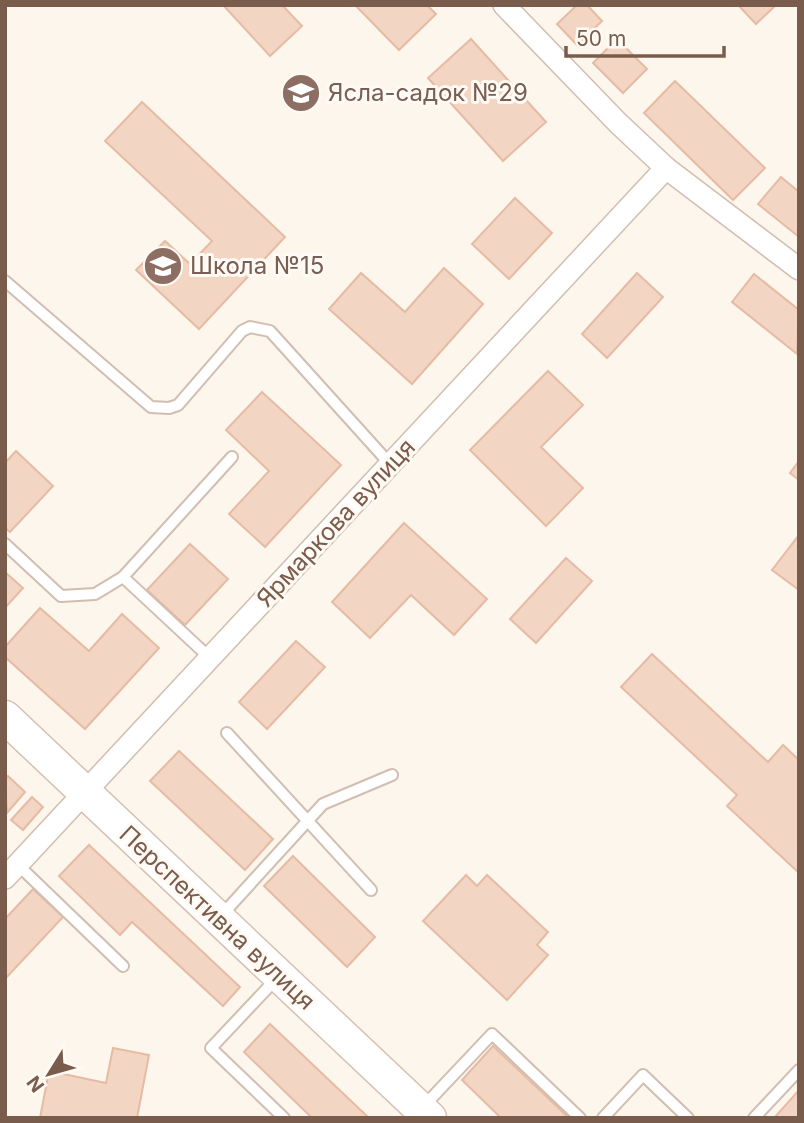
<svg xmlns="http://www.w3.org/2000/svg" width="804" height="1123" viewBox="0 0 804 1123" font-family="Inter,sans-serif">
	<style>
		.building { fill: #f3d5c3; stroke: #e6bba3; stroke-width: 2 }
		.lines { fill: none; stroke-linecap: round; stroke-linejoin: round }
		.lane-casing { stroke: #d1beb0; stroke-width: 14 }
		.street-casing { stroke: #d1beb0; stroke-width: 24 }
		.secondary-casing { stroke: #d6c0b0; stroke-width: 35 }
		.lane { stroke: #fff; stroke-width: 10 }
		.street { stroke: #fff; stroke-width: 21 }
		.secondary { stroke: #fff; stroke-width: 32 }
		.labels { text-anchor: middle; stroke-width: 6; stroke-linejoin: round; paint-order: stroke }
		.education-label { font-size: 24px; fill: #785e54; stroke: #fffaf3; text-anchor: start }
		.street-label { font-size: 24px; fill: #7a5c4d; stroke: #fffaf3 }
	</style>
	<rect width="100%" height="100%" fill="#fdf6ec"/>
	<g class="building">
		<polygon points="223,5 282,5 302,26 270,56"/>
		<polygon points="355,5 427,5 436,14 399,50"/>
		<polygon points="577,5 587,5 602,21 577,45 557,24"/>
		<polygon points="738,5 776,5 756,24"/>
		<polygon points="471,39 546,122 503,161 428,78"/>
		<polygon points="617,39 647,69 623,93 593,63"/>
		<polygon points="675,81 765,168 733,200 644,113"/>
		<polygon points="142,102 285,237 199,329 136,270 165,241 190,264 212,241 105,141"/>
		<polygon points="781,177 799,192 799,237 758,204"/>
		<polygon points="515,198 552,233 509,279 472,244"/>
		<polygon points="444,268 483,304 412,384 329,309 361,273 405,312"/>
		<polygon points="637,273 663,297 607,358 582,334"/>
		<polygon points="754,274 799,310 797,354 732,302"/>
		<polygon points="548,371 583,405 541,447 583,488 546,526 470,450"/>
		<polygon points="262,392 341,465 265,547 229,514 269,471 226,430"/>
		<polygon points="16,451 53,486 10,532 5,528 5,463"/>
		<polygon points="799,461 799,480 790,473"/>
		<polygon points="404,523 487,599 454,635 411,595 370,638 332,602"/>
		<polygon points="799,535 799,590 772,570"/>
		<polygon points="190,544 228,579 185,625 147,590"/>
		<polygon points="566,558 592,581 536,643 510,619"/>
		<polygon points="5,572 23,588 5,608"/>
		<polygon points="40,608 89,651 122,614 159,648 85,729 5,657 5,647"/>
		<polygon points="296,641 325,667 267,729 239,702"/>
		<polygon points="652,654 768,762 783,745 799,760 799,873 727,806 737,795 621,687"/>
		<polygon points="179,751 273,839 245,870 150,781"/>
		<polygon points="8,776 25,792 7,813 5,779"/>
		<polygon points="32,797 43,807 23,830 11,820"/>
		<polygon points="89,845 240,987 223,1006 132,922 120,935 59,876"/>
		<polygon points="293,856 375,937 347,967 264,886"/>
		<polygon points="466,875 477,886 487,875 548,932 537,945 548,955 507,1000 423,921"/>
		<polygon points="33,889 63,917 5,979 5,919"/>
		<polygon points="270,1024 369,1118 312,1118 244,1052"/>
		<polygon points="493,1046 569,1118 501,1118 462,1080"/>
		<polygon points="113,1048 149,1055 137,1118 40,1118 49,1071 106,1083"/>
		<polygon points="799,1090 799,1118 774,1118"/>
	</g>
	<g class="lines">
		<g class="lane-casing">
			<g id="lane">
				<polyline points="5,281 151,407 169,408 178,405 242,331 250,327 270,331 390,464"/>
				<polyline points="5,544 61,596 95,594 123,577 232,457"/>
				<polyline points="123,577 210,658"/>
				<polyline points="227,733 371,890"/>
				<polyline points="18,865 123,966"/>
				<polyline points="220,917 323,804 392,775"/>
				<polyline points="277,978 211,1048 284,1118"/>
				<polyline points="423,1107 492,1034 580,1118"/>
				<polyline points="603,1118 643,1075 688,1118"/>
				<polyline points="754,1118 799,1070"/>
			</g>
		</g>
		<g class="street-casing">
			<g id="street">
				<polyline points="504,5 618,123 666,168 799,269"/>
				<polyline points="5,878 666,168"/>
			</g>
		</g>
		<g class="secondary-casing">
			<polyline id="secondary" points="5,717 430,1118"/>
		</g>
		<use href="#lane" class="lane"/>
		<use href="#street" class="street"/>
		<use href="#secondary" class="secondary"/>
	</g>
	<defs>
		<g id="school-disc" transform="scale(2.0125)"><circle r="9.5" fill="#8d6e63" stroke="#fffaf3"/><path d="M0-5L7-2L0 1L-7-2ZM-4 1L0 2.5L4 1V4Q0 6-4 4Z" fill="#fff"/></g>
	</defs>
	<g fill-rule="evenodd">
		<use href="#school-disc" x="301" y="93"/>
		<use href="#school-disc" x="163" y="266"/>
	</g>
	<g class="labels">
		<g class="education-label">
			<text x="328" y="101">Ясла-садок №29</text>
			<text x="190" y="274">Школа №15</text>
		</g>
		<g class="street-label">
			<text transform="translate(336 523) rotate(-47)" y="8">Ярмаркова вулиця</text>
			<text transform="translate(217 918) rotate(43)" y="8">Перспективна вулиця</text>
		</g>
	</g>
	<rect width="804" height="1123" fill="none" stroke="#7a5c4d" stroke-width="14"/>
	<g transform="translate(49 1074) rotate(233)" stroke="#fffaf3" stroke-width="5" paint-order="stroke">
	<path d="M0-5L12 26L0 18L-12 26Z" fill="#7a5c4d"/>
	<text y="-10" font-size="19" font-weight="bold" text-anchor="middle" fill="#7a5c4d">N</text>
	</g>
	<path d="M566 46v10h158v-10" fill="none" stroke="#7a5c4d" stroke-width="3.5"/>
	<text x="576" y="46" font-size="21" fill="#7a5c4d" stroke="#fffaf3" stroke-width="5" paint-order="stroke">50 m</text>
</svg>
